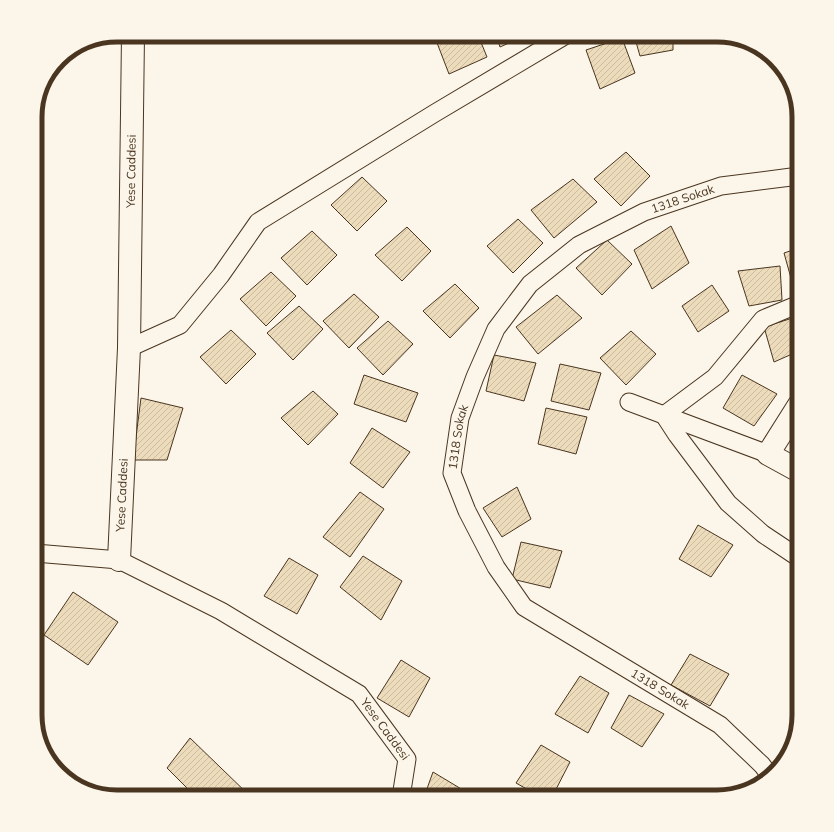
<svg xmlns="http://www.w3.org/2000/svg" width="834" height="832" viewBox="0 0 834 832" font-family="Mulish,sans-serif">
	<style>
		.building { fill: url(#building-hatch); stroke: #4a3520 }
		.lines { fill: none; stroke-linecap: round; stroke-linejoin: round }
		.street-casing { stroke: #4a3520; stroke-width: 19 }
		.secondary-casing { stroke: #4a3520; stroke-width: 24 }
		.street { stroke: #fbf6e9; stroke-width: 17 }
		.secondary { stroke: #fbf6e9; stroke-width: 22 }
		.labels { text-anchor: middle; stroke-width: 3; stroke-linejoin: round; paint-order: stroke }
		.street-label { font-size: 12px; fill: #4a3520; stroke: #fbf6e9 }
		.rim { fill: none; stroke: #4a3520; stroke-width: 5 }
	</style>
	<defs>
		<pattern id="building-hatch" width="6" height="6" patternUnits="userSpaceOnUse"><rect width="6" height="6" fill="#ecdcbc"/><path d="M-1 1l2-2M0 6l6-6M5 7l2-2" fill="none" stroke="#ccbda1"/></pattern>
	</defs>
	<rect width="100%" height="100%" fill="#fbf6e9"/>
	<g class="building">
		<polygon points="434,35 478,35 487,57 449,74"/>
		<polygon points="496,35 527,35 500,47"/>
		<polygon points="634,35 673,35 673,50 640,56"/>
		<polygon points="622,38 635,73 600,89 586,50"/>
		<polygon points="626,152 650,176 621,206 594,179"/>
		<polygon points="362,177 387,201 357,231 331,205"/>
		<polygon points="573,179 597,202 554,238 531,210"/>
		<polygon points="518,219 543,243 513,273 487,246"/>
		<polygon points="671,226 689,263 652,289 634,250"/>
		<polygon points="407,227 431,251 402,281 375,255"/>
		<polygon points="312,231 337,255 307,285 281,258"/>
		<polygon points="607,240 632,264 602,295 576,268"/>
		<polygon points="799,248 799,286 794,289 784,253"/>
		<polygon points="780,266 782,300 749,306 738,271"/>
		<polygon points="271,272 296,296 266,326 240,299"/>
		<polygon points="455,284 479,308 450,338 423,311"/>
		<polygon points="712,285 729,311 698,332 682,306"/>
		<polygon points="354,294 379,317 349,348 323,321"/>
		<polygon points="557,295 582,318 538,354 516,327"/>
		<polygon points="299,306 323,329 293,360 267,333"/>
		<polygon points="799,316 799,351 774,362 764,327"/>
		<polygon points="388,321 413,344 383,375 357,348"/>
		<polygon points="231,330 256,354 226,384 200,357"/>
		<polygon points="631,331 656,354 626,385 600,358"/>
		<polygon points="494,355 536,363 524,401 486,391"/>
		<polygon points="560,364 601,373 589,410 551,401"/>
		<polygon points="364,375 418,393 406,422 354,404"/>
		<polygon points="742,375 777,394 754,426 723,408"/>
		<polygon points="313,391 338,414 308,445 281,418"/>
		<polygon points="141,398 183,408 167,460 133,460"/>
		<polygon points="546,408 587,417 576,454 538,444"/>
		<polygon points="799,417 799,440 790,436"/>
		<polygon points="372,428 410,452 383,488 350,463"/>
		<polygon points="517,487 531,519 502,537 483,508"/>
		<polygon points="360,492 384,509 350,557 323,537"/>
		<polygon points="698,525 733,545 711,577 679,559"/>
		<polygon points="521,542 562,551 550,588 512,579"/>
		<polygon points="363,556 402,581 381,620 340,587"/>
		<polygon points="289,558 318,575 297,614 264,596"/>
		<polygon points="73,592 118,622 88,665 44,635"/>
		<polygon points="690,654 729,674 710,706 671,685"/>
		<polygon points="401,660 430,678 409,717 377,698"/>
		<polygon points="580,676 609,693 588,733 555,714"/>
		<polygon points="629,695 664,714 642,747 611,728"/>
		<polygon points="190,738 251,797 196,797 167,768"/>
		<polygon points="541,745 570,762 552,797 541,797 516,783"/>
		<polygon points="433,772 468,793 466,797 424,797"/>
	</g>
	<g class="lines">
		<g class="street-casing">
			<g id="street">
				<polyline points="799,304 763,319 715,377 664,415 677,435 728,503 763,534 799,558"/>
				<polyline points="129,348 180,325 221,275 258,222 435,113 566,35"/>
				<polyline points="629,402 768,454"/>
				<path id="s1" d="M35 553 119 560 221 611 359 694 407 759 401 797"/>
				<path id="s2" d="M771 777 762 765 720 725 524 607 496 567 467 511 452 473 460 418 475 377 496 329 530 284 579 245 644 212 721 186 799 176"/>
			</g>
		</g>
		<g class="secondary-casing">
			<g id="secondary">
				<polyline points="799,405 768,454 799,471"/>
				<path id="s3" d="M119 560 129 348 133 35"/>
			</g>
		</g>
		<use href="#street" class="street"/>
		<use href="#secondary" class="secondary"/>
	</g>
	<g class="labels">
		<g class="street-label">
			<text dy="4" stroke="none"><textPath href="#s3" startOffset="389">Yese Caddesi</textPath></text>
			<text dy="4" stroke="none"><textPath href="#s2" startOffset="839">1318 Sokak</textPath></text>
			<text dy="4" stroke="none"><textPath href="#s2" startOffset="491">1318 Sokak</textPath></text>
			<text dy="4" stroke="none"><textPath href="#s3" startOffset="65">Yese Caddesi</textPath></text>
			<text transform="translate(660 689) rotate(31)" y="4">1318 Sokak</text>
			<text dy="4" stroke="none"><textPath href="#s1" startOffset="403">Yese Caddesi</textPath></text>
		</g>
	</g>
	<path d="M0 0H834V832H0ZM117 42H717A75 75 0 0 1 792 117V715A75 75 0 0 1 717 790H117A75 75 0 0 1 42 715V117A75 75 0 0 1 117 42Z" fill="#fbf6e9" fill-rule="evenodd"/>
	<path class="rim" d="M117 42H717A75 75 0 0 1 792 117V715A75 75 0 0 1 717 790H117A75 75 0 0 1 42 715V117A75 75 0 0 1 117 42Z"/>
</svg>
